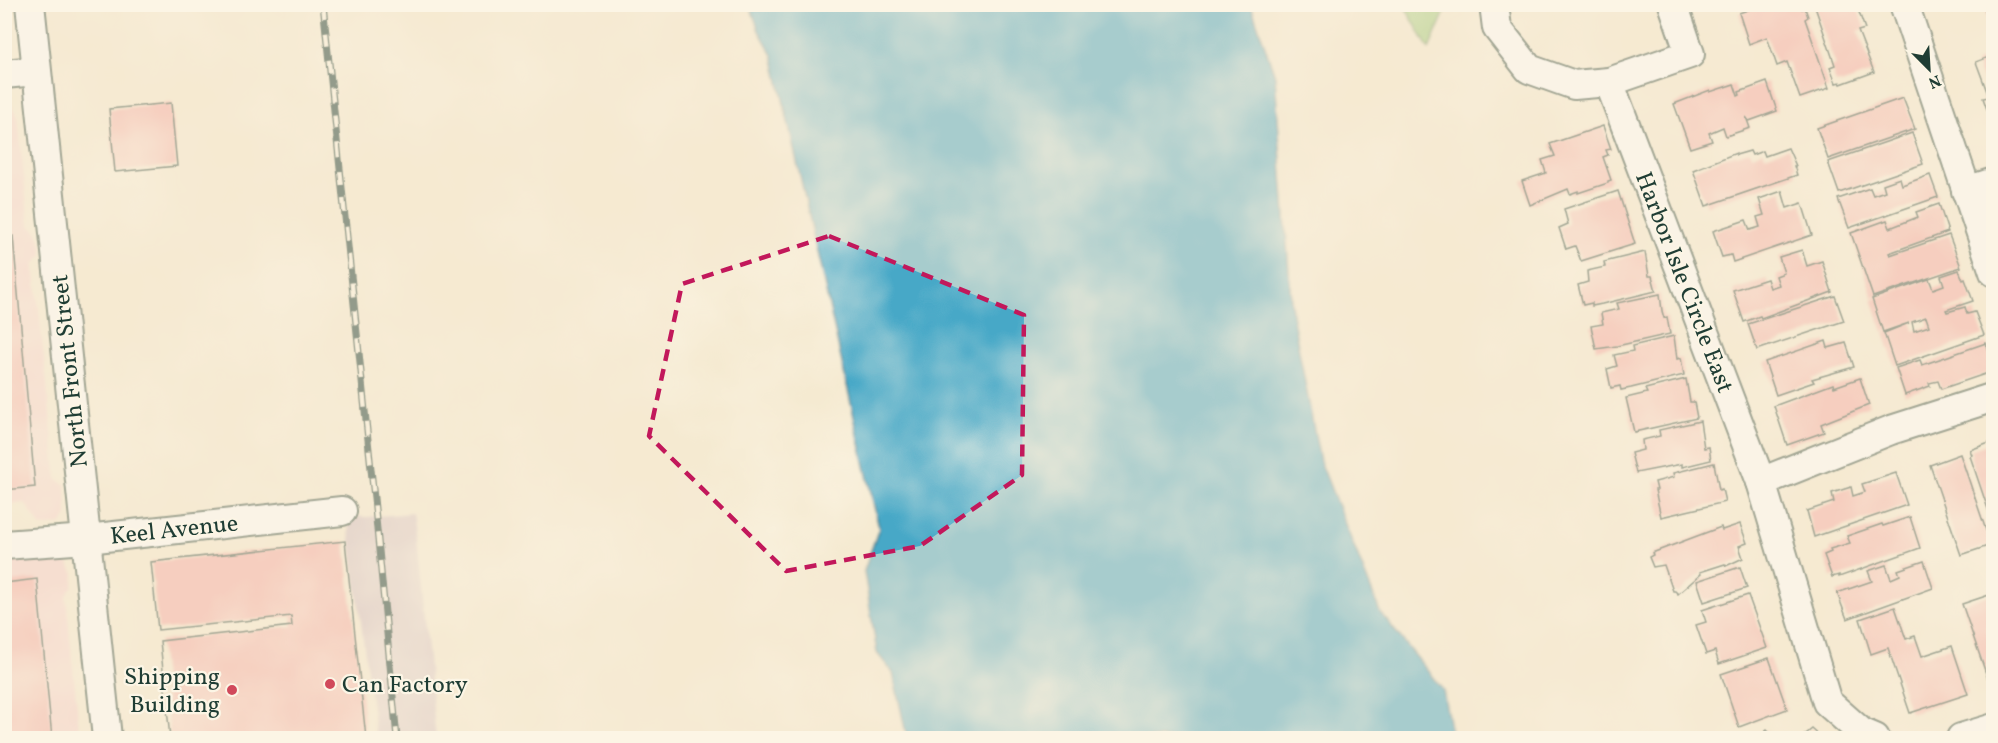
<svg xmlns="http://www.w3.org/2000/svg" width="1998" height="743" viewBox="0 0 1998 743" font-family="Vollkorn,serif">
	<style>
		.built { fill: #f7d0ce }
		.industrial { fill: #d2bec4 }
		.green { fill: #9cca78; stroke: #5e8456; stroke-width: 1.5 }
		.water { fill: #47a8c7; stroke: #33727e; stroke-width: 1.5 }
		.building { fill: #f6ada8; fill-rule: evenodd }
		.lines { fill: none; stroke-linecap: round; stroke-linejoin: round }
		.minor-casing { stroke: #3f574c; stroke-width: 32 }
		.minor { stroke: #fff; stroke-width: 28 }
		.rail-casing { stroke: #1f3d34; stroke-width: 7 }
		.rail { stroke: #fcf5e5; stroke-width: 4.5; stroke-dasharray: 14; stroke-linecap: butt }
		.marked { fill: none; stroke: #c2185b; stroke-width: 4.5; stroke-dasharray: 12 8; stroke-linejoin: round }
		.poi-dot { fill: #d1495b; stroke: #fcf5e5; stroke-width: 2 }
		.labels { text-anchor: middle; stroke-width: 4.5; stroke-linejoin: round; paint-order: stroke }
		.street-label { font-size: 24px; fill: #1f3d34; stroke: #fcf5e5 }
		.poi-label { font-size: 24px; fill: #1f3d34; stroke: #fcf5e5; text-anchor: end }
	</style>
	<rect width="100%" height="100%" fill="#fcf5e5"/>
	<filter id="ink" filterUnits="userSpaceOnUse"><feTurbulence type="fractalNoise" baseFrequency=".0167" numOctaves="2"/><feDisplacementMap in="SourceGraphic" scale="12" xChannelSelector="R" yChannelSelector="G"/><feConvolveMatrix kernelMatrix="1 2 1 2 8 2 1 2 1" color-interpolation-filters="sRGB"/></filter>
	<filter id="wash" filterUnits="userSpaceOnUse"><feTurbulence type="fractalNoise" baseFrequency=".008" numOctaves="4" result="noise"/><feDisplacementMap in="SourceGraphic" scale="24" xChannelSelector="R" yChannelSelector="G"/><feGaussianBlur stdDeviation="1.35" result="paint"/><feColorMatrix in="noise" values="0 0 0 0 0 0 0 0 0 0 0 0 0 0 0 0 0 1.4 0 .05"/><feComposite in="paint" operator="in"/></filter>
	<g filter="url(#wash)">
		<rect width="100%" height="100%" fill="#f5ead1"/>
		<g class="built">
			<polygon points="4,99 9,100 18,116 29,225 37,231 42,246 43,255 34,264 57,479 66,485 67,515 62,524 41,527 25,503 5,505"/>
			<polygon points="56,555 67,561 74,574 73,586 66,596 80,738 5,738 4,561"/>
		</g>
		<polygon class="industrial" points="412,513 416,537 436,738 376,738 347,516 367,517"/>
		<polygon class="green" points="1404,5 1448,5 1429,49"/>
		<polygon class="water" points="750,5 1251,5 1275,76 1292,314 1320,461 1380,612 1443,690 1452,738 907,738 893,673 877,653 864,571 879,528 773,55 759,31"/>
		<g id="blocks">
			<g class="building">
				<polygon points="1814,4 1856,4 1865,29 1858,31 1874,72 1841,84 1840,82 1836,83 1830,67 1835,65"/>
				<polygon points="1983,4 1994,4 1994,16 1988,18"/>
				<polygon points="1762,5 1801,5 1802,9 1805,8 1808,17 1805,19 1829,88 1800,98 1787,62 1777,66 1767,37 1749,44 1739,13"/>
				<polygon points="1994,55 1994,86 1992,87 1994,92 1993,126 1983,98 1989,97 1976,62"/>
				<polygon points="1767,82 1777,111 1749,121 1746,117 1750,128 1726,136 1723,127 1709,133 1712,141 1690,148 1674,104 1710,90 1710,92 1734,84 1738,96 1740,95 1739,92"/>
				<polygon points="1903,98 1915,129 1828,159 1817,128"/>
				<polygon points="171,103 177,166 115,172 109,109"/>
				<polygon points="1603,126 1611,149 1606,150 1608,155 1603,157 1611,180 1608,181 1608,183 1578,193 1578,191 1570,194 1568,189 1530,205 1522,181 1546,173 1542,160 1555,156 1550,144"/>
				<polygon points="1912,133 1923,164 1839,193 1828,162"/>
				<polygon points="1788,148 1796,166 1794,166 1797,175 1706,206 1693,170 1736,153 1736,155 1750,151 1752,155 1763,151 1765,156"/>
				<polygon points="1930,175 1938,197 1849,228 1838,199 1870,188 1873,195 1885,191 1883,184 1900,178 1902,185"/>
				<polygon points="1618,191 1635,244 1581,261 1575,246 1566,249 1559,228 1568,224 1564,209"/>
				<polygon points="1782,191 1787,208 1802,203 1812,235 1733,262 1731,255 1722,257 1713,231 1746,220 1750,230 1760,227 1757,217 1764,215 1759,199"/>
				<polygon points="1939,204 1948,232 1889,253 1890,255 1949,235 1961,267 1873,297 1851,233 1887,220 1890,228 1918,217 1916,212"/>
				<polygon points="4,236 13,236 35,487 4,490"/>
				<polygon points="1802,250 1807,266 1822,261 1832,292 1761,318 1760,316 1744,322 1733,290 1767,279 1770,288 1779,285 1776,276 1784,273 1779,257"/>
				<polygon points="1645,252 1649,276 1652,276 1656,291 1602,304 1592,306 1592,303 1583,305 1578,285 1588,282 1587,271 1605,267 1604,262"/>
				<path d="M1959 270 1963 280 1965 279 1973 301 1946 310 1947 312 1965 307 1967 314 1975 312 1984 335 1895 366 1884 333 1909 323 1883 332 1872 299 1929 279 1933 289 1944 285 1941 276ZM1926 317 1929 326 1914 331 1912 322Z"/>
				<polygon points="1660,294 1662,311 1664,318 1667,317 1670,334 1617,346 1596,349 1591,326 1603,324 1601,313 1619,309 1617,303"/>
				<polygon points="1835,296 1844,321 1757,350 1748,324"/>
				<polygon points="1674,336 1677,359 1681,358 1684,375 1631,388 1621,390 1620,386 1611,388 1607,369 1617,366 1614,355 1633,351 1632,346"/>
				<polygon points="1826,341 1828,348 1846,343 1854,367 1812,379 1814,382 1776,395 1765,362"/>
				<polygon points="1986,343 1994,365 1994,371 1941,389 1938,381 1929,383 1930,386 1905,395 1896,368 1920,360 1922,365"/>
				<polygon points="1860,378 1869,405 1821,424 1824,432 1787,445 1774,406 1833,384 1834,387"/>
				<polygon points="1686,379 1690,402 1694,402 1697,418 1634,432 1626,398 1647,393 1645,389"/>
				<polygon points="1700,421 1704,448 1709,447 1711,460 1682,467 1682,464 1636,473 1631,453 1643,450 1642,440 1660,436 1659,430"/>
				<polygon points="1992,442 1994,447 1993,524 1970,456 1972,455 1970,450"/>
				<polygon points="1960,454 1991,545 1961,555 1930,465"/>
				<polygon points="1714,463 1719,490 1722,489 1725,502 1661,517 1655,490 1657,490 1655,482 1674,477 1673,473"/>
				<polygon points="1896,473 1907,505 1814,537 1807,511 1834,502 1832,493 1851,487 1853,496 1865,492 1862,484"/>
				<polygon points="1910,517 1920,548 1839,577 1839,575 1832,577 1824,555 1831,552 1830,549 1850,543 1847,536 1882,524 1883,526"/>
				<polygon points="1740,524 1747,543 1739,546 1743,558 1726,566 1725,564 1700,572 1701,574 1678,594 1675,591 1673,591 1664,565 1653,567 1649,557 1653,555 1652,553 1721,527 1722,530"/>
				<polygon points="345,541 366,738 170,738 160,641 292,626 291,616 158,630 151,562"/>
				<polygon points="1924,561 1933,588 1847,619 1837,593 1872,581 1868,571 1886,565 1891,579 1900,575 1898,570"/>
				<polygon points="1740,567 1747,588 1704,602 1697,581"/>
				<polygon points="37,579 52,738 5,738 5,583"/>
				<polygon points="1748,595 1767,648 1719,664 1715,651 1706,654 1696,625 1706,622 1702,610"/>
				<polygon points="1989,595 1991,601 1994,600 1994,624 1986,626 1990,640 1994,639 1994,684 1990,685 1962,604"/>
				<polygon points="1895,607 1906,639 1915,636 1922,656 1952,646 1968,694 1910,713 1888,648 1871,654 1860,619"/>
				<polygon points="1769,658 1787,709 1739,727 1721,674"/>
				<polygon points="1812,729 1822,738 1801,738"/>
				<polygon points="1767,730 1775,738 1757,738"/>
			</g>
		</g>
	</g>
	<g filter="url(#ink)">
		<use href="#blocks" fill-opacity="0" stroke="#3f574c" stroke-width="1.5"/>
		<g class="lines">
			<g class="minor-casing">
				<g id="minor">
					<polyline points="30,4 107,738"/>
					<polyline points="1494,4 1497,28 1529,69 1574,85 1609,82 1690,54 1673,4"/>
					<polyline points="1904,4 1994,272"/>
					<polyline points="4,74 36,71"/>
					<polyline points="1609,82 1761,482 1827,702 1861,732 1875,738"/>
					<polyline points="1966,191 1994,182"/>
					<polyline points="1761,482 1891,430 1994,397"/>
					<polyline points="4,545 87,539 342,511"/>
					<polyline points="1961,738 1994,728"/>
				</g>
			</g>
			<use href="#minor" class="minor"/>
			<g class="rail-casing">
				<polyline id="rail" points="323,4 374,498 397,738"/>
			</g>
			<use href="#rail" class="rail"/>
		</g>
	</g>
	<path d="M0 0H1998V743H0ZM829 236 1024 315 1022 475 920 546 786 571 649 436 682 284Z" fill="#f5ead1" fill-opacity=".55" fill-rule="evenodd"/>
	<path class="marked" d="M829 236 1024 315 1022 475 920 546 786 571 649 436 682 284Z"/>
	<g class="poi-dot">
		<circle cx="330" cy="684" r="6"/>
		<circle cx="232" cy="690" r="6"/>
	</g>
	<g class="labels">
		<g class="street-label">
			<text transform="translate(1685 282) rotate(69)" y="8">Harbor Isle Circle East</text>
			<text transform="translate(69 371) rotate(-96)" y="8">North Front Street</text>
			<text transform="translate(174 529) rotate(-6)" y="8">Keel Avenue</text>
		</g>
		<g class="poi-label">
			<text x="220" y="684">Shipping<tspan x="220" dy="28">Building</tspan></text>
			<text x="342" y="692" text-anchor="start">Can Factory</text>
		</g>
	</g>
	<rect width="1998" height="743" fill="none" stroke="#fcf5e5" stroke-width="24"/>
	<g transform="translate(1929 69) rotate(156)" stroke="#fcf5e5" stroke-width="4.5" paint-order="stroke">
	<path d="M0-4.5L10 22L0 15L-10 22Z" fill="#1f3d34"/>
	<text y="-9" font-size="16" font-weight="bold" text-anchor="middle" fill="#1f3d34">N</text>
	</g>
</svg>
